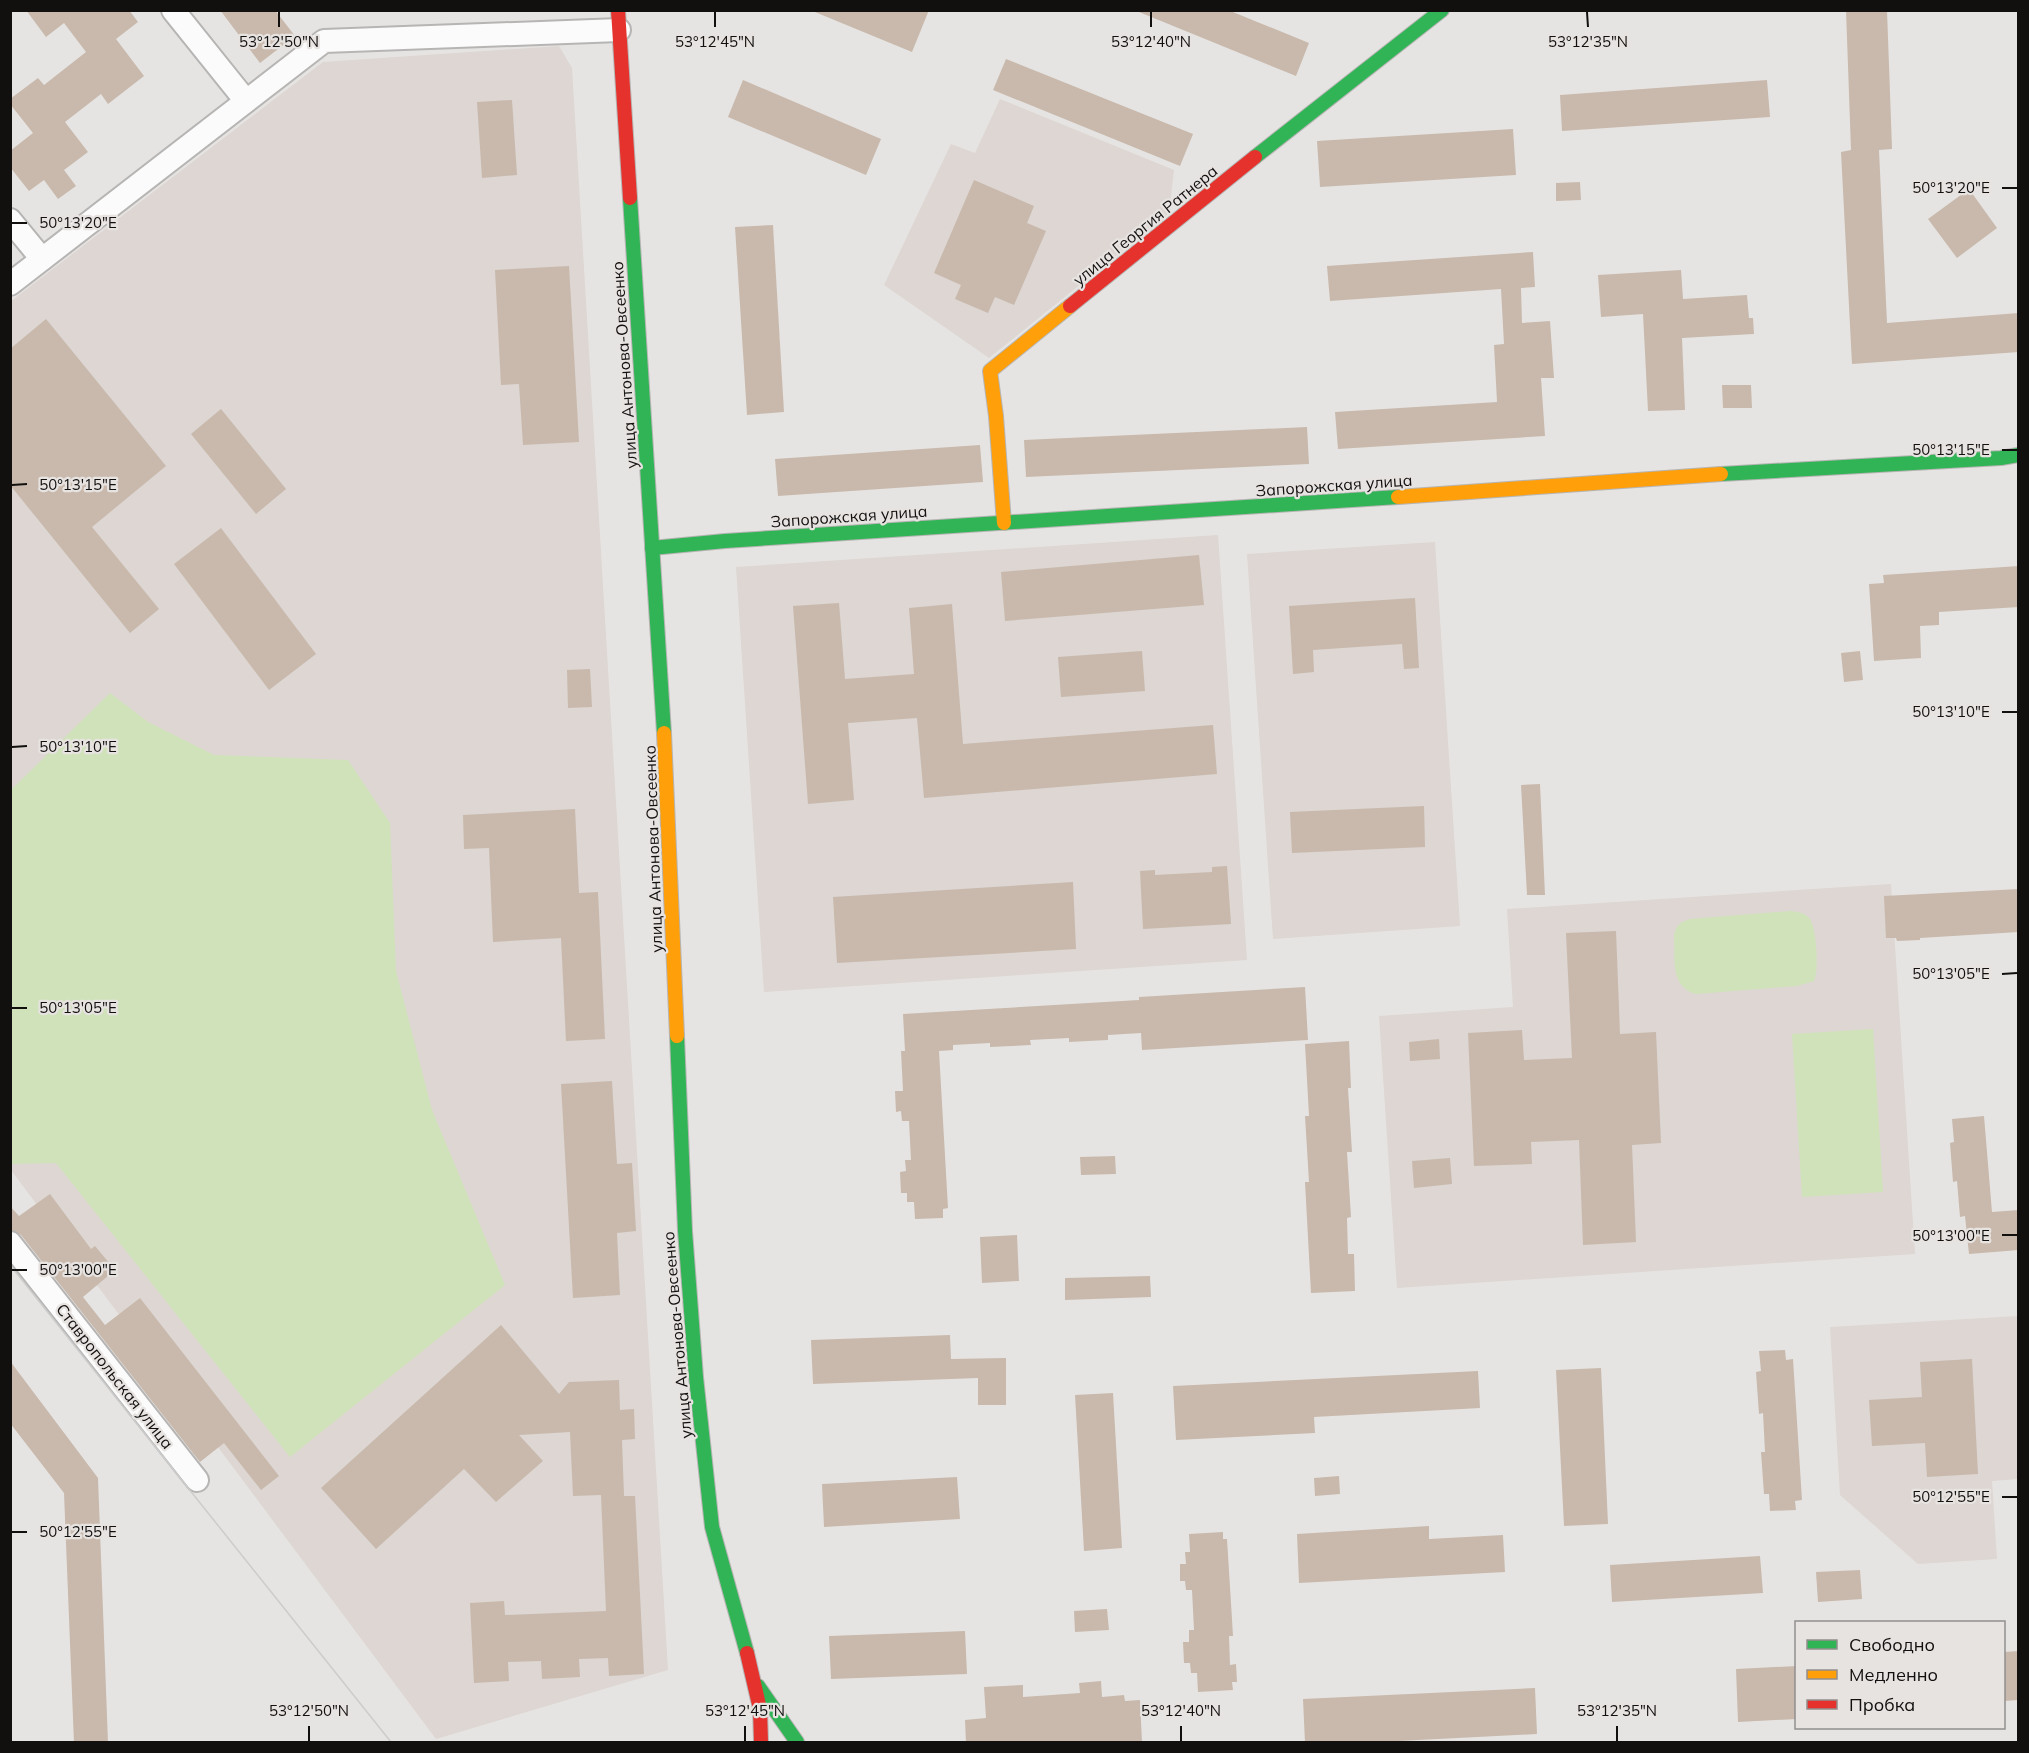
<svg xmlns="http://www.w3.org/2000/svg" width="2029" height="1753" viewBox="0 0 2029 1753" font-family="Mulish,sans-serif">
	<style>
		.built { fill: #ddd6d2 }
		.green { fill: #cfe2b9 }
		.building { fill: #c8b9ac }
		.lines { fill: none; stroke-linecap: round; stroke-linejoin: round }
		.street-casing { stroke: #b7b5b4; stroke-width: 26 }
		.fast-casing { stroke: #b7b5b4; stroke-width: 16 }
		.slow-casing { stroke: #b7b5b4; stroke-width: 16 }
		.jam-casing { stroke: #b7b5b4; stroke-width: 16 }
		.street { stroke: #fbfbfb; stroke-width: 22 }
		.fast { stroke: #30b455; stroke-width: 14 }
		.slow { stroke: #ff9f0a; stroke-width: 14 }
		.jam { stroke: #e5322d; stroke-width: 14 }
		.tram { stroke: #ccc; stroke-width: 1.5 }
		.ticks { fill: none; stroke: #11100f; stroke-width: 2 }
		.labels { text-anchor: middle; stroke-width: 4.5; stroke-linejoin: round; paint-order: stroke }
		.street-label { font-size: 16px; fill: #11100f; stroke: #e7e3e1 }
		.ticks-label { font-size: 15px; text-anchor: middle; fill: #11100f; stroke: #e7e3e1; stroke-width: 4.5; stroke-linejoin: round; paint-order: stroke }
	</style>
	<rect width="100%" height="100%" fill="#e6e4e2"/>
	<g class="built">
		<polygon points="559,46 572,68 668,1670 436,1739 11,1170 11,301 323,62"/>
		<polygon points="1000,99 1174,170 1169,213 989,358 884,285 951,144 975,153"/>
		<polygon points="1218,535 1247,960 764,992 736,567"/>
		<polygon points="1435,542 1460,926 1273,939 1247,554"/>
		<polygon points="1891,884 1915,1254 1397,1288 1379,1016 1513,1007 1507,909"/>
		<polygon points="2018,1316 2018,1479 1992,1481 1997,1559 1918,1564 1840,1495 1830,1327"/>
	</g>
	<g class="green">
		<polygon points="110,693 148,722 214,755 348,760 390,823 396,971 432,1110 505,1285 290,1457 56,1163 11,1164 10,898 12,896 10,892 11,790"/>
		<path d="M1791 911C1798 912 1805 913 1809 918 1817 926 1819 971 1814 981L1797 986 1696 994C1670 987 1675 959 1674 937 1675 926 1680 922 1690 919Z"/>
		<polygon points="1873,1029 1883,1192 1802,1197 1792,1034"/>
	</g>
	<g class="building">
		<polygon points="26,10 129,10 138,22 116,39 144,76 108,104 101,94 65,122 88,152 64,170 76,186 58,199 44,180 29,191 10,167 10,151 33,133 10,104 10,99 38,78 44,85 86,52 64,23 46,37"/>
		<polygon points="220,10 275,10 295,36 260,63"/>
		<polygon points="810,10 929,10 912,52"/>
		<polygon points="1134,10 1228,10 1309,43 1296,76"/>
		<polygon points="1846,10 1887,10 1892,149 1879,150 1887,323 2019,313 2019,352 1852,364 1841,152 1851,150"/>
		<polygon points="1006,59 1193,134 1180,166 993,90"/>
		<polygon points="743,80 881,139 866,175 728,117"/>
		<polygon points="1767,80 1770,117 1562,131 1560,95"/>
		<polygon points="512,100 517,175 482,178 477,102"/>
		<polygon points="1513,129 1516,175 1320,187 1317,141"/>
		<polygon points="974,180 1034,206 1027,223 1046,231 1014,305 995,297 988,313 955,299 961,285 934,273"/>
		<polygon points="1580,182 1581,200 1556,201 1556,183"/>
		<polygon points="1969,189 1997,228 1957,258 1928,219"/>
		<polygon points="773,225 784,412 747,415 735,227"/>
		<polygon points="1533,252 1535,287 1521,288 1522,323 1550,321 1554,378 1541,378 1545,436 1338,449 1335,412 1497,402 1494,345 1504,344 1501,289 1330,301 1327,266"/>
		<polygon points="569,266 579,442 523,445 519,384 501,385 495,270"/>
		<polygon points="1681,270 1683,299 1747,295 1749,318 1753,318 1754,334 1682,338 1685,410 1648,411 1643,314 1601,317 1598,275"/>
		<polygon points="46,319 166,466 92,527 159,609 130,633 10,485 10,349"/>
		<polygon points="1722,385 1751,385 1752,408 1723,408"/>
		<polygon points="221,409 286,489 256,514 191,434"/>
		<polygon points="1307,427 1309,464 1026,477 1024,440"/>
		<polygon points="980,445 983,482 778,496 775,459"/>
		<polygon points="221,528 316,654 269,690 174,564"/>
		<polygon points="1199,555 1204,605 1005,621 1001,572"/>
		<polygon points="2019,566 2019,607 1939,612 1939,625 1920,626 1921,658 1874,661 1869,584 1884,583 1883,575"/>
		<polygon points="1415,598 1419,668 1404,669 1402,644 1313,650 1314,672 1293,674 1289,606"/>
		<polygon points="839,603 845,679 914,674 909,608 952,604 963,744 1213,725 1217,774 924,798 917,718 848,723 854,800 808,804 793,606"/>
		<polygon points="1142,651 1145,691 1061,697 1058,657"/>
		<polygon points="1860,651 1863,680 1844,682 1841,653"/>
		<polygon points="590,669 592,707 568,708 567,670"/>
		<polygon points="1540,784 1545,895 1527,895 1521,785"/>
		<polygon points="1424,806 1425,847 1292,853 1290,812"/>
		<polygon points="575,809 579,893 598,892 605,1039 566,1041 561,938 493,942 489,848 464,849 463,815"/>
		<polygon points="1227,866 1231,924 1143,929 1140,871 1155,870 1155,875 1212,872 1212,867"/>
		<polygon points="1073,882 1076,949 837,963 833,897"/>
		<polygon points="2019,889 2019,932 1920,938 1920,940 1897,941 1896,938 1886,938 1884,896"/>
		<polygon points="1616,931 1620,1034 1656,1032 1661,1143 1632,1145 1636,1242 1583,1245 1579,1140 1531,1142 1532,1164 1474,1166 1468,1033 1522,1030 1524,1060 1572,1058 1566,933"/>
		<polygon points="1305,987 1308,1040 1142,1050 1141,1033 1108,1035 1108,1040 1069,1042 1069,1038 1030,1040 1031,1045 990,1047 990,1043 953,1045 953,1050 939,1051 948,1208 943,1209 943,1218 915,1219 914,1202 907,1202 907,1193 901,1193 900,1172 906,1171 905,1160 911,1160 909,1121 902,1121 901,1111 896,1112 895,1091 903,1091 901,1051 905,1051 903,1014 1139,1000 1139,997"/>
		<polygon points="1439,1039 1440,1059 1410,1061 1409,1042"/>
		<polygon points="1349,1041 1351,1088 1348,1088 1352,1152 1347,1152 1351,1217 1347,1218 1348,1254 1354,1254 1355,1291 1311,1293 1305,1182 1309,1182 1305,1116 1309,1116 1305,1044"/>
		<polygon points="612,1081 617,1164 632,1163 636,1231 617,1233 620,1295 573,1298 561,1084"/>
		<polygon points="1984,1116 1992,1212 2019,1210 2019,1250 1969,1254 1965,1216 1960,1217 1957,1181 1953,1182 1950,1143 1954,1142 1952,1119"/>
		<polygon points="1115,1156 1116,1174 1081,1175 1080,1157"/>
		<polygon points="1450,1158 1452,1184 1414,1188 1412,1161"/>
		<polygon points="50,1194 91,1249 95,1246 115,1270 83,1297 105,1325 140,1298 279,1476 261,1490 224,1443 200,1462 21,1235 10,1230 10,1206 19,1216"/>
		<polygon points="1017,1235 1019,1281 982,1283 980,1237"/>
		<polygon points="1150,1276 1151,1297 1065,1300 1065,1278"/>
		<polygon points="501,1325 559,1394 569,1382 619,1380 620,1410 634,1409 635,1439 622,1440 624,1496 635,1496 644,1674 609,1676 608,1658 579,1659 580,1677 542,1679 541,1661 508,1662 509,1681 474,1683 470,1603 504,1601 505,1615 606,1611 601,1495 573,1496 570,1432 519,1435 543,1461 496,1502 464,1469 376,1549 321,1488"/>
		<polygon points="950,1335 951,1359 1006,1358 1006,1405 978,1405 978,1378 813,1384 811,1340"/>
		<polygon points="1785,1350 1786,1360 1793,1359 1802,1500 1795,1501 1796,1510 1770,1511 1769,1494 1764,1494 1761,1452 1765,1452 1763,1413 1759,1414 1756,1372 1761,1371 1759,1351"/>
		<polygon points="1972,1359 1978,1474 1927,1477 1925,1443 1872,1446 1869,1400 1922,1397 1920,1362"/>
		<polygon points="10,1361 98,1478 108,1743 74,1743 64,1493 10,1423"/>
		<polygon points="1601,1368 1608,1524 1564,1526 1556,1370"/>
		<polygon points="1478,1371 1480,1408 1314,1417 1315,1433 1176,1440 1173,1386"/>
		<polygon points="1113,1393 1122,1548 1084,1551 1075,1395"/>
		<polygon points="1339,1476 1340,1494 1315,1496 1314,1478"/>
		<polygon points="957,1477 960,1519 824,1527 822,1484"/>
		<polygon points="1429,1526 1429,1539 1503,1535 1505,1572 1299,1583 1297,1534"/>
		<polygon points="1223,1532 1223,1539 1227,1539 1232,1619 1233,1636 1229,1636 1230,1665 1236,1664 1237,1682 1232,1682 1233,1690 1198,1692 1197,1673 1191,1673 1190,1663 1184,1663 1183,1642 1189,1642 1189,1630 1194,1630 1192,1590 1186,1590 1185,1581 1180,1581 1180,1564 1186,1564 1185,1552 1190,1552 1189,1534"/>
		<polygon points="1760,1556 1763,1593 1612,1602 1610,1565"/>
		<polygon points="1860,1570 1862,1599 1818,1602 1816,1572"/>
		<polygon points="1107,1609 1109,1630 1075,1632 1074,1611"/>
		<polygon points="965,1631 967,1674 831,1679 829,1636"/>
		<polygon points="2019,1651 2019,1700 2004,1701 2004,1652"/>
		<polygon points="1797,1666 1797,1719 1738,1722 1736,1669"/>
		<polygon points="1101,1681 1102,1697 1124,1695 1125,1701 1140,1700 1142,1743 966,1743 965,1720 986,1718 984,1687 1023,1685 1023,1697 1080,1693 1079,1683"/>
		<polygon points="1535,1688 1537,1734 1360,1743 1305,1743 1303,1699"/>
	</g>
	<g class="lines">
		<g class="street-casing">
			<g id="street">
				<polyline points="173,10 246,101"/>
				<polyline points="10,220 42,259"/>
				<polyline points="10,284 324,41 619,30"/>
				<polyline points="10,1243 197,1480"/>
			</g>
		</g>
		<g class="fast-casing">
			<g id="fast">
				<polyline points="1255,157 1442,10"/>
				<polyline points="630,198 664,733"/>
				<polyline points="1721,474 2001,458 2018,455"/>
				<polyline points="652,548 725,541 1398,497"/>
				<polyline points="677,1036 685,1231 696,1377 712,1527 747,1653"/>
				<polyline points="758,1686 797,1742"/>
			</g>
		</g>
		<g class="slow-casing">
			<g id="slow">
				<polyline points="1398,497 1721,474"/>
				<polyline points="1004,523 996,416 990,371 1070,306"/>
				<polyline points="664,733 677,1036"/>
			</g>
		</g>
		<g class="jam-casing">
			<g id="jam">
				<polyline points="618,10 630,198"/>
				<polyline points="1070,306 1255,157"/>
				<polyline points="747,1653 760,1709 761,1742"/>
			</g>
		</g>
		<use href="#street" class="street"/>
		<use href="#fast" class="fast"/>
		<use href="#slow" class="slow"/>
		<use href="#jam" class="jam"/>
		<polyline class="tram" points="10,1265 391,1742"/>
	</g>
	<path class="ticks" d="M279 12V27M715 12V27M1151 12V27M1587 12 1588 27M2002 188H2017M12 223H27M2002 450H2017M12 485 27 484M2002 712H2017M12 747 27 746M2002 974 2017 973M12 1008H27M2002 1235H2017M12 1270H27M2002 1497H2017M12 1532H27M309 1726V1741M745 1726V1741M1181 1726V1741M1617 1726V1741"/>
	<g class="labels">
		<g class="street-label">
			<text transform="translate(1145 225) rotate(-39)" y="6">улица Георгия Ратнера</text>
			<text transform="translate(624 365) rotate(-94)" y="6">улица Антонова-Овсеенко</text>
			<text transform="translate(1334 485) rotate(-4)" y="6">Запорожская улица</text>
			<text transform="translate(849 516) rotate(-4)" y="6">Запорожская улица</text>
			<text transform="translate(653 849) rotate(-92)" y="6">улица Антонова-Овсеенко</text>
			<text transform="translate(677 1335) rotate(-95)" y="6">улица Антонова-Овсеенко</text>
			<text transform="translate(115 1376) rotate(52)" y="6">Ставропольская улица</text>
		</g>
	</g>
	<g class="ticks-label">
		<text x="279" y="47">53°12'50"N</text>
		<text x="715" y="47">53°12'45"N</text>
		<text x="1151" y="47">53°12'40"N</text>
		<text x="1588" y="47">53°12'35"N</text>
		<text x="1951" y="193">50°13'20"E</text>
		<text x="78" y="228">50°13'20"E</text>
		<text x="1951" y="455">50°13'15"E</text>
		<text x="78" y="490">50°13'15"E</text>
		<text x="1951" y="717">50°13'10"E</text>
		<text x="78" y="752">50°13'10"E</text>
		<text x="1951" y="979">50°13'05"E</text>
		<text x="78" y="1013">50°13'05"E</text>
		<text x="1951" y="1241">50°13'00"E</text>
		<text x="78" y="1275">50°13'00"E</text>
		<text x="1951" y="1502">50°12'55"E</text>
		<text x="78" y="1537">50°12'55"E</text>
		<text x="309" y="1716">53°12'50"N</text>
		<text x="745" y="1716">53°12'45"N</text>
		<text x="1181" y="1716">53°12'40"N</text>
		<text x="1617" y="1716">53°12'35"N</text>
	</g>
	<rect width="2029" height="1753" fill="none" stroke="#11100f" stroke-width="24"/>
	<rect x="1795" y="1621" width="210" height="108" fill="#e7e3e1" stroke="#918f8d" stroke-width="1.5"/>
	<rect x="1807" y="1640" width="30" height="9" fill="#30b455" stroke="#918f8d" stroke-width="1.5"/>
	<text x="1849" y="1651" font-size="18" fill="#11100f">Свободно</text>
	<rect x="1807" y="1670" width="30" height="9" fill="#ff9f0a" stroke="#918f8d" stroke-width="1.5"/>
	<text x="1849" y="1681" font-size="18" fill="#11100f">Медленно</text>
	<rect x="1807" y="1700" width="30" height="9" fill="#e5322d" stroke="#918f8d" stroke-width="1.5"/>
	<text x="1849" y="1711" font-size="18" fill="#11100f">Пробка</text>
</svg>
